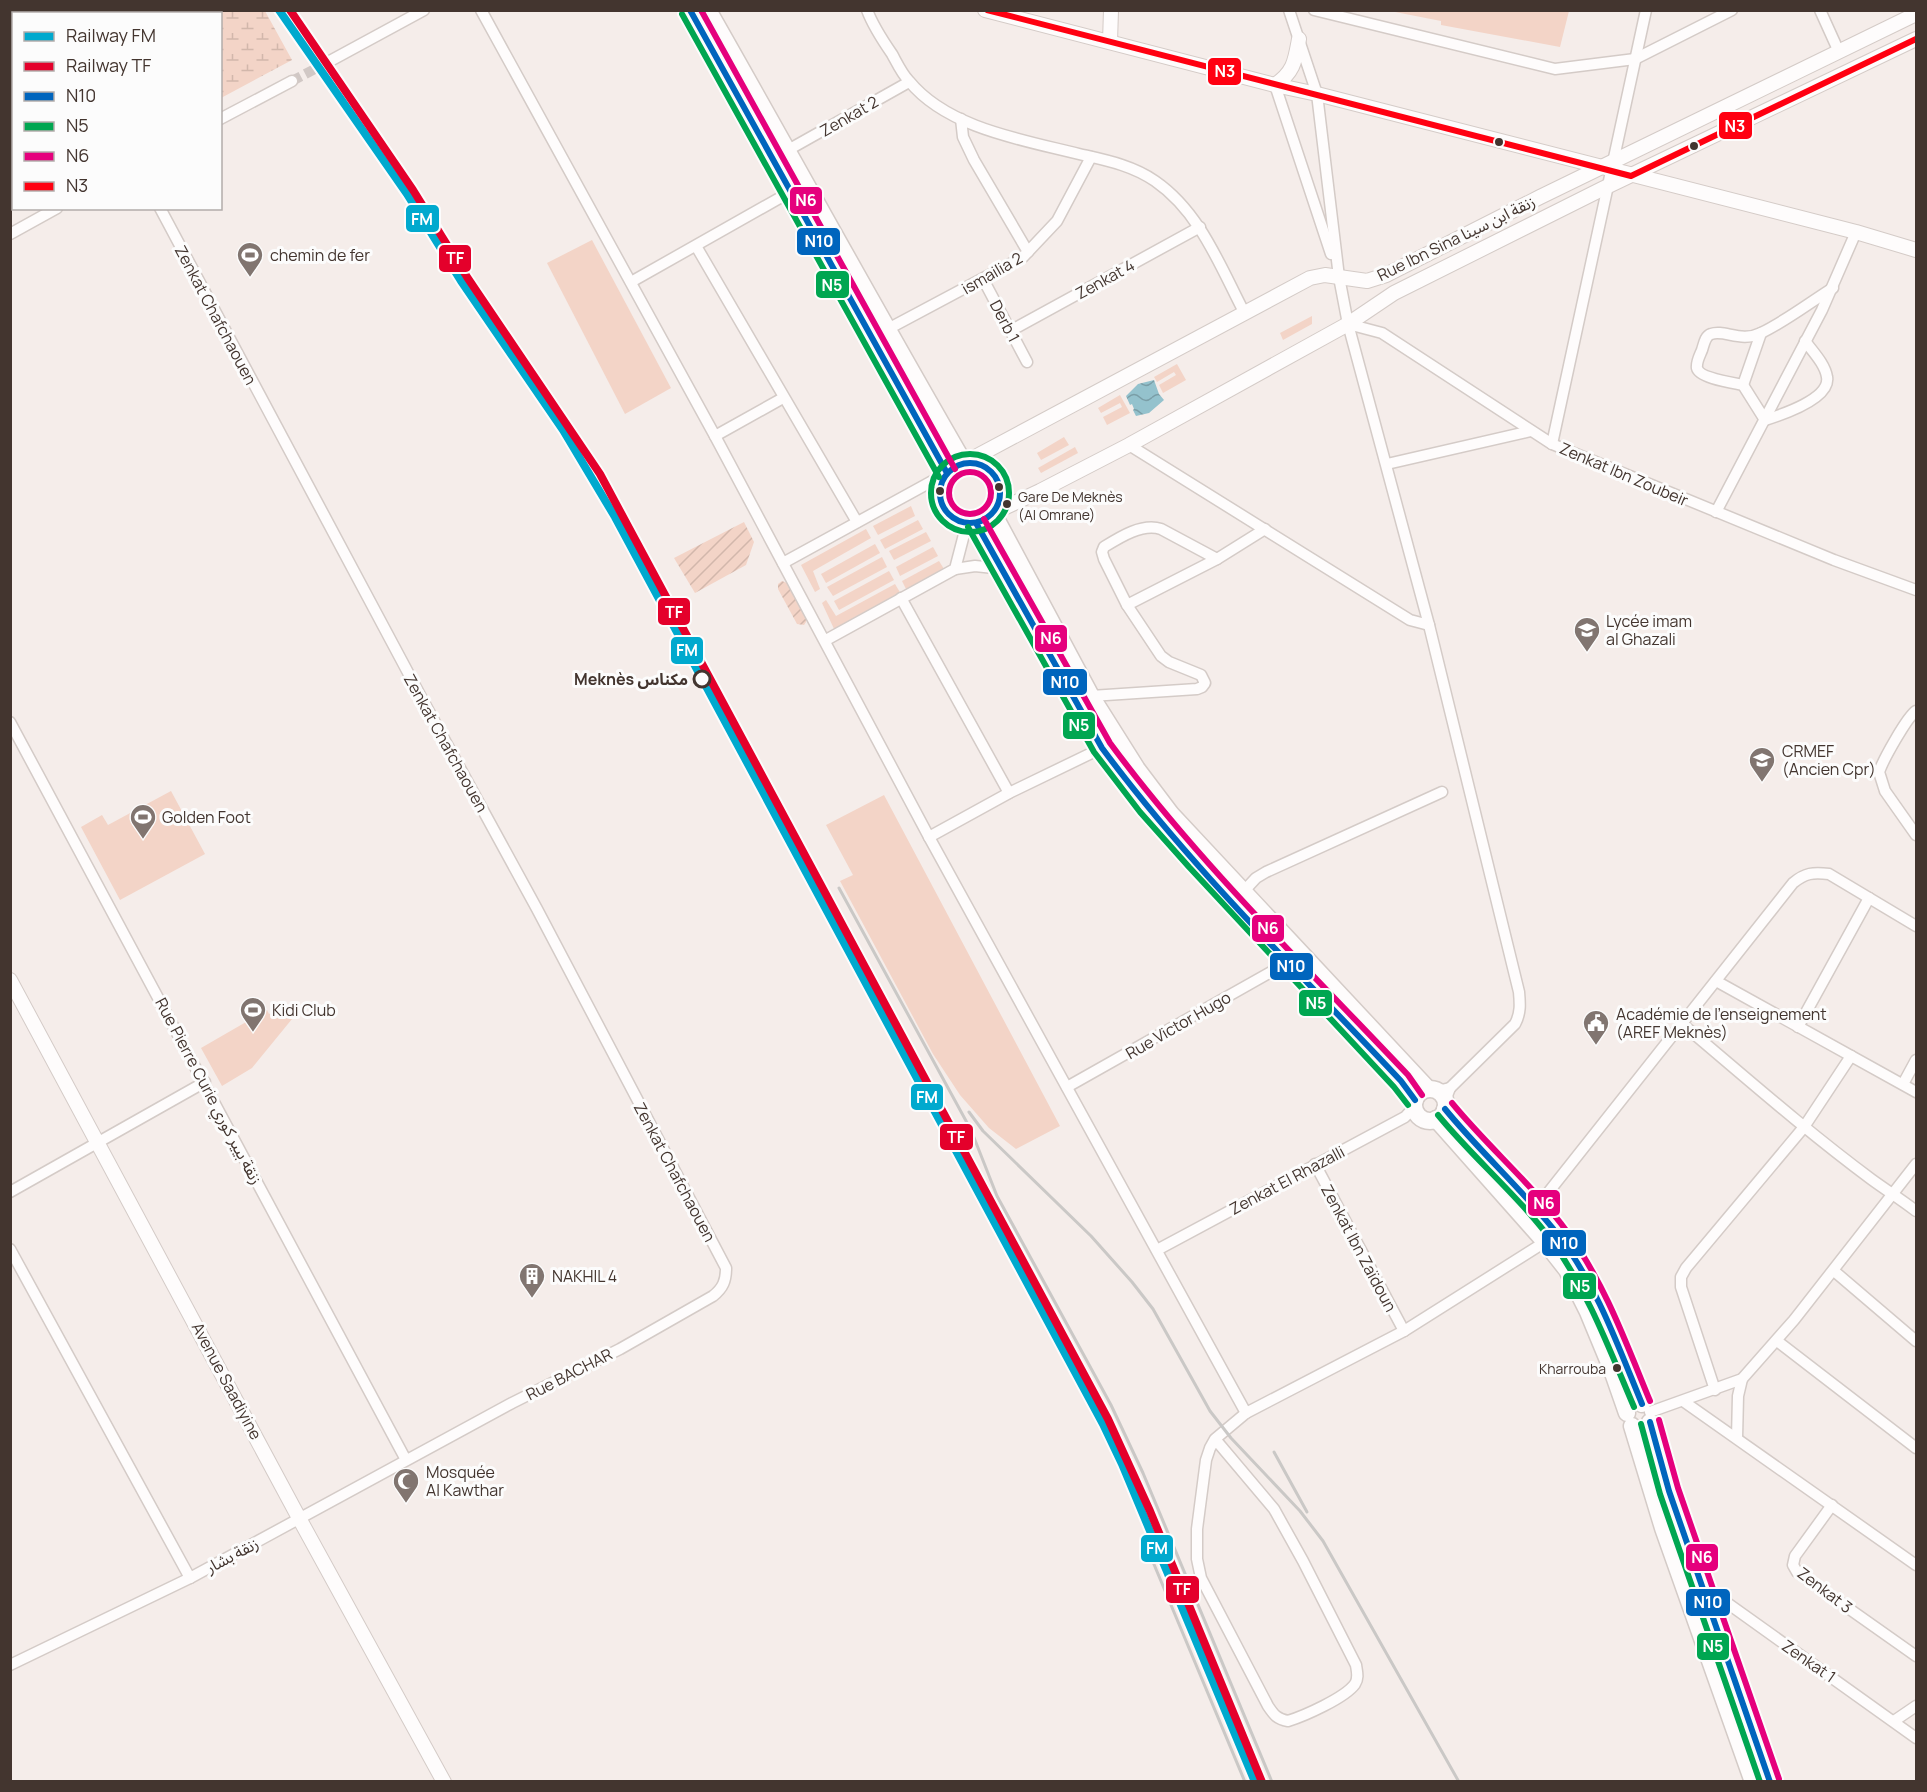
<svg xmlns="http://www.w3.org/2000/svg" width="1927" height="1792" viewBox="0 0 1927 1792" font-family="Manrope,'Noto Sans Arabic',sans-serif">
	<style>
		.grass { fill: #f3d4c7 }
		.wetland { fill: url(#wetland-marsh) }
		.garden { fill: url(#garden-furrows) }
		.water { fill: url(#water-waves) }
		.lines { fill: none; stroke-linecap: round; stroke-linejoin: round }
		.street-tunnel { stroke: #d1c8c5; stroke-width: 10; stroke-dasharray: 10 5; stroke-linecap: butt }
		.street-casing { stroke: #d4cbc7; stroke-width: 13 }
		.secondary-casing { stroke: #d4cbc7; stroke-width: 16 }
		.primary-casing { stroke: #d4cbc7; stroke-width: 19 }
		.street { stroke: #fefcfc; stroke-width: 10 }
		.secondary { stroke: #fefcfc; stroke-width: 14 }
		.primary { stroke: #fefcfc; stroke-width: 16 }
		.rail { stroke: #cac8c6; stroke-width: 3 }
		.bus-1-casing { stroke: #fcfcfc; stroke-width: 10 }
		.bus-2-casing { stroke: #fcfcfc; stroke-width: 10 }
		.bus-3-casing { stroke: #fcfcfc; stroke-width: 10 }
		.bus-4-casing { stroke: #fcfcfc; stroke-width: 10 }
		.bus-1 { stroke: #0065bd; stroke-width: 6 }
		.bus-2 { stroke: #00a651; stroke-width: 6 }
		.bus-3 { stroke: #e5007d; stroke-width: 6 }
		.bus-4 { stroke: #f01; stroke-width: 6 }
		.rail-1-casing { stroke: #fcfcfc; stroke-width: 12 }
		.rail-2-casing { stroke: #fcfcfc; stroke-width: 12 }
		.rail-1 { stroke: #00a9ce; stroke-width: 8 }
		.rail-2 { stroke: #e4002b; stroke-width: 8 }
		.bus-dot { fill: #43352f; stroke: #fcfcfc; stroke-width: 2 }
		.stop-dot { fill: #fcfcfc; stroke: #43352f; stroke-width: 3 }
		.labels { text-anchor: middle; stroke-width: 6; stroke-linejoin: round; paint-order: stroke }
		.bus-label { font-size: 14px; fill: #43352f; stroke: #fcfcfc; text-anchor: start }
		.street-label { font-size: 16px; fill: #43352f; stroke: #fcfcfc }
		.poi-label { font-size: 16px; fill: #43352f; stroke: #fcfcfc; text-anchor: start }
		.stop-label { font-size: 16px; font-weight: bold; fill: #43352f; stroke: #fcfcfc; text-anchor: end }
		.line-badge { stroke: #fcfcfc; stroke-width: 2 }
		.badge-label { font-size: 16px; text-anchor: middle; font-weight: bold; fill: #fff }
	</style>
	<defs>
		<pattern id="wetland-marsh" width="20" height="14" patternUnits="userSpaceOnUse" patternTransform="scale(1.5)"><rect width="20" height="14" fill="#f3d4c7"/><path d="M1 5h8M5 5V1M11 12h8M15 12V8" fill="none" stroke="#d2b7ab"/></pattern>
		<pattern id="garden-furrows" width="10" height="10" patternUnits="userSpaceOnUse" patternTransform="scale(1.5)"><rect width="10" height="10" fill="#f3d4c7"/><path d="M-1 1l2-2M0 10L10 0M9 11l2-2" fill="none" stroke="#d2b7ab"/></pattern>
		<pattern id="water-waves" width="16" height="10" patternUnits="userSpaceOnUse" patternTransform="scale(1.5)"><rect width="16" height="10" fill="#94c2cd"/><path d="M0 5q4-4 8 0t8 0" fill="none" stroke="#7a9ea7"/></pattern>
	</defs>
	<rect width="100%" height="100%" fill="#f5edea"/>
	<g class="grass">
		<polygon points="1390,11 1569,11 1560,47 1441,25 1441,21"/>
		<polygon points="592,240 671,388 625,414 547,263"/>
		<polygon points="1312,316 1312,324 1283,340 1280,333"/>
		<polygon points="1177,364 1186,380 1163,393 1159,385 1176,375 1174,372 1157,382 1154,377"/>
		<polygon points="1120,395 1130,413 1107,425 1103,417 1122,407 1120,403 1101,413 1098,408"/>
		<polygon points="1064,437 1069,445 1041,460 1037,453"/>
		<polygon points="1075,447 1078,453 1041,473 1038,468"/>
		<polygon points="911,506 915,516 878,535 873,526"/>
		<polygon points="918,520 923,529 885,549 880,540"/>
		<polygon points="866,529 871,538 813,571 820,589 815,592 801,565"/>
		<polygon points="926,532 931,541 894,560 889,551"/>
		<polygon points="875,544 880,553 826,583 821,574"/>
		<polygon points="933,547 938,556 900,576 896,567"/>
		<polygon points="882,557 887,567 833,596 827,587"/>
		<polygon points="939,561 944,569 906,589 902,581"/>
		<polygon points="889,571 894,580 839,610 834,601"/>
		<polygon points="895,584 901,594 835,631 822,603 826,600 836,616"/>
		<polygon points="171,791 205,854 120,900 81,827 102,815 108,825"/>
		<polygon points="884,795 1060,1126 1016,1149 989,1128 960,1095 933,1054 840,881 853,875 826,825"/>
		<polygon points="285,1004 292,1019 252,1068 222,1086 201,1048 267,1010 269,1014"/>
	</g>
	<polygon class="wetland" points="82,11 265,11 292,60 221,98 220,14 83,14"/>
	<g class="garden">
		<polygon points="744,522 754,542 746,565 695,593 674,558"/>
		<polygon points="782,581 787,583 806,617 806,622 804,625 797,624 778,589 778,584"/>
	</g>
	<polygon class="water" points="1154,380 1159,394 1164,400 1149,413 1136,416 1133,410 1134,409 1132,404 1130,405 1126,396 1138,384"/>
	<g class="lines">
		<polyline class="street-tunnel" points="292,81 330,61"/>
		<g class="street-casing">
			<g id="street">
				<polyline points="54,10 56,14"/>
				<polyline points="481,10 715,436 929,837 1246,1413"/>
				<path d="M867 10C873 26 883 41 892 54 897 63 902 74 909 81 947 128 1023 140 1079 154 1105 160 1132 165 1155 181 1200 212 1220 266 1244 312"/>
				<path d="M1289 10 1317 94 1339 277 1348 324 1429 625 1519 992C1520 1003 1521 1013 1515 1024L1450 1088"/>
				<polyline points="1314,10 1555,69 1635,59 1732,10"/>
				<polyline points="1820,10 1839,52"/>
				<polyline points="330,61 424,10"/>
				<polyline points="1275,85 1331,254"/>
				<polyline points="220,119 292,81"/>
				<polyline points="961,119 963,137 974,160 1028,252"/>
				<polyline points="788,150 909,82"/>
				<polyline points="10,234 57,208"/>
				<polyline points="696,246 857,522"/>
				<polyline points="983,279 1027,362"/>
				<polyline points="631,282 792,191"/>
				<polyline points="1348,324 1382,333 1552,444 1834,560 1916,590"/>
				<polyline points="886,330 1023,257 1057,221 1091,157"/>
				<polyline points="1010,331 1200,227"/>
				<path d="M1805 341C1813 352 1825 364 1827 377 1831 399 1781 415 1765 420L1743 385C1734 383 1699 378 1697 368 1696 362 1700 355 1702 350 1704 344 1705 336 1711 334 1724 329 1741 343 1761 333 1786 321 1809 303 1833 288"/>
				<polyline points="1743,385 1761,333"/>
				<polyline points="715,436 783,398"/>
				<polyline points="1552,444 1646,10"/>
				<polyline points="1129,445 1410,620 1429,625"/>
				<polyline points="1387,464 1531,431"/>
				<polyline points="1716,512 1822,310 1856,232"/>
				<polyline points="783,563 947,473"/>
				<polyline points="955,569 975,566 1003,569"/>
				<polyline points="901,598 1009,793"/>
				<polyline points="1127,605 1217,559 1265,529"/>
				<polyline points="826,640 955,569 967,523"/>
				<path d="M1091 696 1197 689 1202 687 1205 683 1201 675 1169 662 1161 656 1127 605 1104 559 1102 552 1104 547C1120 537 1142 523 1161 529L1217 559"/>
				<path d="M1916 711C1907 717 1883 760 1879 772L1885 791 1916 835"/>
				<polyline points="10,722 406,1460"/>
				<polyline points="929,837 1009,793 1102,748"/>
				<polyline points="1243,892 1256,878 1266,872 1442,792"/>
				<polyline points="1716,981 1916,1092"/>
				<path d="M1681 1023C1744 1076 1805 1130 1871 1179 1886 1190 1902 1200 1916 1211"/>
				<polyline points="1798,1027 1869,898"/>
				<polyline points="1903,1084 1916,1060"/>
				<polyline points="1067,1087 1278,968 1286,959"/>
				<polyline points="1437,1091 1450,1088 1445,1101"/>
				<polyline points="1315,1164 1404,1331"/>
				<polyline points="10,1192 205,1082"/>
				<path d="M1536 1208 1793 883C1805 873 1813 872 1829 874L1916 926"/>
				<polyline points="10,1249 190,1578"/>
				<polyline points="1157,1250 1405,1117 1414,1107"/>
				<polyline points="1834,1271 1916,1341"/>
				<polyline points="1777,1341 1916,1448"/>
				<polyline points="1715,1390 1681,1287 1681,1277 1686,1268 1804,1127 1851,1056"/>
				<polyline points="1683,1401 1916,1565"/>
				<polyline points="1650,1412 1742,1379 1794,1320 1916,1164"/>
				<polyline points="1737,1438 1738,1396 1742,1379"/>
				<path d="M1215 1439 1274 1509 1303 1561 1356 1665C1357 1672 1359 1678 1355 1684 1345 1698 1304 1716 1288 1721 1277 1719 1274 1715 1268 1706L1201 1578 1197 1559V1529L1206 1460 1210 1448 1215 1439 1246 1413 1404 1331 1545 1242"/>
				<polyline points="1832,1505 1795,1556 1793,1565 1797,1572 1916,1656"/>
				<polyline points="1702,1585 1916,1738"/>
				<path d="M10 1665 190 1578 512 1403 620 1349 713 1296C723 1288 726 1281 726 1268L537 909 420 695 160 208"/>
				<polyline points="1894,1721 1916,1706"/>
			</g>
		</g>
		<g class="secondary-casing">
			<g id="secondary">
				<polyline points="985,10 1275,85 1317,94 1856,232 1916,250"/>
				<polyline points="1110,42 1111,10"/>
				<path d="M1275 85C1294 72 1295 61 1299 39"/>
				<polyline points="964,463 1310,278 1325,275 1367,281 1386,275 1540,197 1916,14"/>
				<polyline points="993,513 1040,491 1129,445 1348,324 1394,293 1602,189 1916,39"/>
				<polyline points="10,980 299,1518 444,1782"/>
			</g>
		</g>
		<g class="primary-casing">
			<g id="primary">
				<polyline points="690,10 947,473"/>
				<path d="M708 10C794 161 877 313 964 463"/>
				<circle cx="970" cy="493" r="30"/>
				<polyline points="993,513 1091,696 1137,769 1171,814 1428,1089"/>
				<path d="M976 523 1102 748C1140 801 1185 849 1229 898 1286 959 1344 1020 1401 1081L1415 1100"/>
				<circle cx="1430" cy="1105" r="16"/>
				<path d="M1445 1109C1480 1154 1524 1191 1559 1236 1597 1286 1618 1347 1642 1404"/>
				<polyline points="1436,1119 1545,1242 1567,1270 1588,1312 1612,1370 1627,1413"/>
				<polyline points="1650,1422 1669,1491 1770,1782"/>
				<polyline points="1632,1426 1663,1528 1753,1782"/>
			</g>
		</g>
		<use href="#street" class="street"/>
		<use href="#secondary" class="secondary"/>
		<use href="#primary" class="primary"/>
		<g class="rail">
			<polyline points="839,888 971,1130 997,1196 1111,1405 1143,1473 1272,1782"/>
			<polyline points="969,1112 983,1131 1091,1236 1132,1282 1153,1309 1210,1411 1231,1438 1300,1511 1323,1541 1459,1782"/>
			<polyline points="1274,1452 1307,1512"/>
			<polyline points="1148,1550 1245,1782"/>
		</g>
		<g class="bus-1-casing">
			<g id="bus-1">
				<polyline points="690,10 947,473"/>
				<circle cx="970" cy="493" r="30"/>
				<path d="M976 523 1102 748C1191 868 1299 972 1401 1081L1415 1100"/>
				<path d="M1445 1109C1481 1153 1524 1191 1559 1236 1597 1286 1618 1346 1642 1404"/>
				<polyline points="1650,1422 1669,1491 1770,1782"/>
			</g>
		</g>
		<g class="bus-2-casing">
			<g id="bus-2">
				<polyline points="682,14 939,477"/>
				<circle cx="970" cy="493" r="39"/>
				<polyline points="968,527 1094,752 1140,812 1189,867 1394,1087 1408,1105"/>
				<path d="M1438 1115C1474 1159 1520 1197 1554 1244 1589 1294 1610 1351 1634 1407"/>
				<polyline points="1641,1424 1660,1494 1760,1782"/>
			</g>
		</g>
		<g class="bus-3-casing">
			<g id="bus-3">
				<polyline points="701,10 955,469"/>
				<circle cx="970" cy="493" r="21"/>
				<path d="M984 519 1110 743C1198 862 1306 967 1408 1075L1422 1095"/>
				<path d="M1452 1103C1489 1148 1534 1186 1568 1233 1605 1284 1626 1343 1650 1401"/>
				<polyline points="1659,1420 1678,1488 1779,1779"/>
			</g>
		</g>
		<g class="bus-4-casing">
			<polyline id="bus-4" points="987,10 1631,176 1916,39"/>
		</g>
		<use href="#bus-1" class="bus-1"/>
		<use href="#bus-2" class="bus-2"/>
		<use href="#bus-3" class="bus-3"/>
		<use href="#bus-4" class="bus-4"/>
		<g class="rail-1-casing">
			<polyline id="rail-1" points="279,10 407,194 461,281 563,430 615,517 1103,1424 1122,1464 1255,1782"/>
		</g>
		<g class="rail-2-casing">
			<polyline id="rail-2" points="290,10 413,190 467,277 600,474 1108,1419 1150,1511 1262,1782"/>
		</g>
		<use href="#rail-1" class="rail-1"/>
		<use href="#rail-2" class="rail-2"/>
	</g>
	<defs>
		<g id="stadium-pin" transform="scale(1.35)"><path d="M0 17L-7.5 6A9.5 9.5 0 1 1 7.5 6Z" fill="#817570" stroke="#fcfcfc"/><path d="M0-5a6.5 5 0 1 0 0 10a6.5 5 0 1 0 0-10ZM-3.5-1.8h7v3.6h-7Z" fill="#fff"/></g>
		<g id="university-pin" transform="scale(1.35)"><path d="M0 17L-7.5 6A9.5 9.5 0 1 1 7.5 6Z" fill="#817570" stroke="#fcfcfc"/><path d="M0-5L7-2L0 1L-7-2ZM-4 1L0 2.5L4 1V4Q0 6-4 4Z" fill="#fff"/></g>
		<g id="civic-pin" transform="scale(1.35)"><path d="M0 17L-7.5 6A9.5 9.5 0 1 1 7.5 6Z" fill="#817570" stroke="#fcfcfc"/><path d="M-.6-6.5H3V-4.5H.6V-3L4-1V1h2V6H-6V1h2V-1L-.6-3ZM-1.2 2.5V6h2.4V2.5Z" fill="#fff"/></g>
		<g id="building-pin" transform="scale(1.35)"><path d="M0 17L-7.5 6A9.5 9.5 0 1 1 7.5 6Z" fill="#817570" stroke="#fcfcfc"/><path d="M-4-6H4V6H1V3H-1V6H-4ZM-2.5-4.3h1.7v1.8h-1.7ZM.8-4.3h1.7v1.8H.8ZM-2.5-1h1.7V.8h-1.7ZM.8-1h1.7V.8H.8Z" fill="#fff"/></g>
		<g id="mosque-pin" transform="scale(1.35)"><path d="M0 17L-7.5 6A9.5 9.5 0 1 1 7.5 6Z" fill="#817570" stroke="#fcfcfc"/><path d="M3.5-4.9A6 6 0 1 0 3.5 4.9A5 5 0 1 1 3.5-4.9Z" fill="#fff"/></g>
	</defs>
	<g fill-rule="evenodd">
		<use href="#stadium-pin" x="250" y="255"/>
		<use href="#university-pin" x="1587" y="630"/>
		<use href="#university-pin" x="1762" y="760"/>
		<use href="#stadium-pin" x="143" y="817"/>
		<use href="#stadium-pin" x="253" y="1010"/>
		<use href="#civic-pin" x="1596" y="1023"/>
		<use href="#building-pin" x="532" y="1276"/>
		<use href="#mosque-pin" x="406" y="1481"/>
	</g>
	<g class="bus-dot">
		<circle cx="1499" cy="142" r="5"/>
		<circle cx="1694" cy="146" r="5"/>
		<circle cx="999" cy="487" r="5"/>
		<circle cx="940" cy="491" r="5"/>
		<circle cx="1007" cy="504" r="5"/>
		<circle cx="1617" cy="1368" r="5"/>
	</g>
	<circle class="stop-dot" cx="702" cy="679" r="8"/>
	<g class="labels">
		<g class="bus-label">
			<text x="1018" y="502">Gare De Meknès<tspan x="1018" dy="18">(Al Omrane)</tspan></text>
			<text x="1606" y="1374" text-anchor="end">Kharrouba</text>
		</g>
		<g class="street-label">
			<text transform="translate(849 116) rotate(-30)" y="6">Zenkat 2</text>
			<text transform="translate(1456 238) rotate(-26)" y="6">Rue Ibn Sina زنقة ابن سينا</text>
			<text transform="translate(992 273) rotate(-30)" y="6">ismailia 2</text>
			<text transform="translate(1105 279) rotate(-29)" y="6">Zenkat 4</text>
			<text transform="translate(216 315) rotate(62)" y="6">Zenkat Chafchaouen</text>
			<text transform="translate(1005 321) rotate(62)" y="6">Derb 1</text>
			<text transform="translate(1624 474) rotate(23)" y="6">Zenkat Ibn Zoubeir</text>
			<text transform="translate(446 743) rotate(61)" y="6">Zenkat Chafchaouen</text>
			<text transform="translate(1178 1025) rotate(-30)" y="6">Rue Victor Hugo</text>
			<text transform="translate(209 1091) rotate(62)" y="6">Rue Pierre Curie زنقة بيير كوري</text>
			<text transform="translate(675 1172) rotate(62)" y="6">Zenkat Chafchaouen</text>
			<text transform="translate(1287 1180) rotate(-28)" y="6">Zenkat El Rhazalli</text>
			<text transform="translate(1359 1248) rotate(62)" y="6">Zenkat Ibn Zaïdoun</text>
			<text transform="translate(569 1374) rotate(-27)" y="6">Rue BACHAR</text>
			<text transform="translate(227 1381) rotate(62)" y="6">Avenue Saadiyine</text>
			<text transform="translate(232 1555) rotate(-28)" y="6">زنقة بشار</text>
			<text transform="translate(1825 1590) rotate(37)" y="6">Zenkat 3</text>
			<text transform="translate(1809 1661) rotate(35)" y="6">Zenkat 1</text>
		</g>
		<g class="poi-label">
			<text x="270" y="261">chemin de fer</text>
			<text x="1606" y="627">Lycée imam<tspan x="1606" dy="18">al Ghazali</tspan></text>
			<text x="1782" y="757">CRMEF<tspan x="1782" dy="18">(Ancien Cpr)</tspan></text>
			<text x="162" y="823">Golden Foot</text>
			<text x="272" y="1016">Kidi Club</text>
			<text x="1616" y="1020">Académie de l'enseignement<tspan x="1616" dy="18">(AREF Meknès)</tspan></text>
			<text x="552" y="1282">NAKHIL 4</text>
			<text x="426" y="1478">Mosquée<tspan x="426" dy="18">Al Kawthar</tspan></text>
		</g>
		<g class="stop-label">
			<text x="688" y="685">Meknès مكناس</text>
		</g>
	</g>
	<g class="line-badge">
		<rect x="1207" y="57" width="35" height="29" rx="6" fill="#f01"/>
		<rect x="1718" y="111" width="35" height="29" rx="6" fill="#f01"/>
		<rect x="789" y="186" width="34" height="29" rx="6" fill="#e5007d"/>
		<rect x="405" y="204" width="35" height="29" rx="6" fill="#00a9ce"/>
		<rect x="796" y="227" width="45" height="29" rx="6" fill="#0065bd"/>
		<rect x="438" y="244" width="34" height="29" rx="6" fill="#e4002b"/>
		<rect x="815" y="270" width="35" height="29" rx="6" fill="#00a651"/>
		<rect x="657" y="597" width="34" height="29" rx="6" fill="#e4002b"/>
		<rect x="1034" y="624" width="34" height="29" rx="6" fill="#e5007d"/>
		<rect x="670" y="636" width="34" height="29" rx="6" fill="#00a9ce"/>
		<rect x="1042" y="668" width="46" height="28" rx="6" fill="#0065bd"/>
		<rect x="1062" y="711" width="34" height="29" rx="6" fill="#00a651"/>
		<rect x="1251" y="914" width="34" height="29" rx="6" fill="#e5007d"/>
		<rect x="1269" y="952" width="45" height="29" rx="6" fill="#0065bd"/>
		<rect x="1298" y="989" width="35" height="28" rx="6" fill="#00a651"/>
		<rect x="910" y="1083" width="34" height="28" rx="6" fill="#00a9ce"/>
		<rect x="939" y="1123" width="35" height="28" rx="6" fill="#e4002b"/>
		<rect x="1527" y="1189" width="34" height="28" rx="6" fill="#e5007d"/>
		<rect x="1541" y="1229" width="46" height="28" rx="6" fill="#0065bd"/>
		<rect x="1562" y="1272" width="35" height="28" rx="6" fill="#00a651"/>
		<rect x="1140" y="1534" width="34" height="29" rx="6" fill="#00a9ce"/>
		<rect x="1685" y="1543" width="34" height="29" rx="6" fill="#e5007d"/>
		<rect x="1165" y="1575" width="35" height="29" rx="6" fill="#e4002b"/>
		<rect x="1685" y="1588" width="46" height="29" rx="6" fill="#0065bd"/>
		<rect x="1696" y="1632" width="34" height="29" rx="6" fill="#00a651"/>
	</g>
	<g class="badge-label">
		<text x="1225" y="77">N3</text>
		<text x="1735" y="132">N3</text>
		<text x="806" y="206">N6</text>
		<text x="422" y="225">FM</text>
		<text x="819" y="247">N10</text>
		<text x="455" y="264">TF</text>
		<text x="832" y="291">N5</text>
		<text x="674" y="618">TF</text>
		<text x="1051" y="644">N6</text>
		<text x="687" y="656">FM</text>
		<text x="1065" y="688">N10</text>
		<text x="1079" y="731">N5</text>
		<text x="1268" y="934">N6</text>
		<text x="1291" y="972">N10</text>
		<text x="1316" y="1009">N5</text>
		<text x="927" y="1103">FM</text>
		<text x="956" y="1143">TF</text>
		<text x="1544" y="1209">N6</text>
		<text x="1564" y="1249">N10</text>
		<text x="1580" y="1292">N5</text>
		<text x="1157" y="1554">FM</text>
		<text x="1702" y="1563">N6</text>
		<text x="1182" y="1595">TF</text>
		<text x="1708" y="1608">N10</text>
		<text x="1713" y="1652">N5</text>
	</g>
	<rect width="1927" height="1792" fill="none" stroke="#43352f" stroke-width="24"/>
	<rect x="12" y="12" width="210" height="198" fill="#fcfcfc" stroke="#b2acaa" stroke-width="1.5"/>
	<rect x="24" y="32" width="30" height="9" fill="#00a9ce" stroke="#b2acaa" stroke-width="1.5"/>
	<text x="66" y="42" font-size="18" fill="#43352f">Railway FM</text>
	<rect x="24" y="62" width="30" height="9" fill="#e4002b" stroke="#b2acaa" stroke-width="1.5"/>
	<text x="66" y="72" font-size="18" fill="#43352f">Railway TF</text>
	<rect x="24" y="92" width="30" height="9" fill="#0065bd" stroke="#b2acaa" stroke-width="1.5"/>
	<text x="66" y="102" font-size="18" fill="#43352f">N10</text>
	<rect x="24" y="122" width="30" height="9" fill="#00a651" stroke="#b2acaa" stroke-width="1.5"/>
	<text x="66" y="132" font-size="18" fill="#43352f">N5</text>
	<rect x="24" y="152" width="30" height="9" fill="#e5007d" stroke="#b2acaa" stroke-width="1.5"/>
	<text x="66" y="162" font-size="18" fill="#43352f">N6</text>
	<rect x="24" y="182" width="30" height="9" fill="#ff0011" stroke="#b2acaa" stroke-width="1.5"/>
	<text x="66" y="192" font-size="18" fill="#43352f">N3</text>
</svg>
